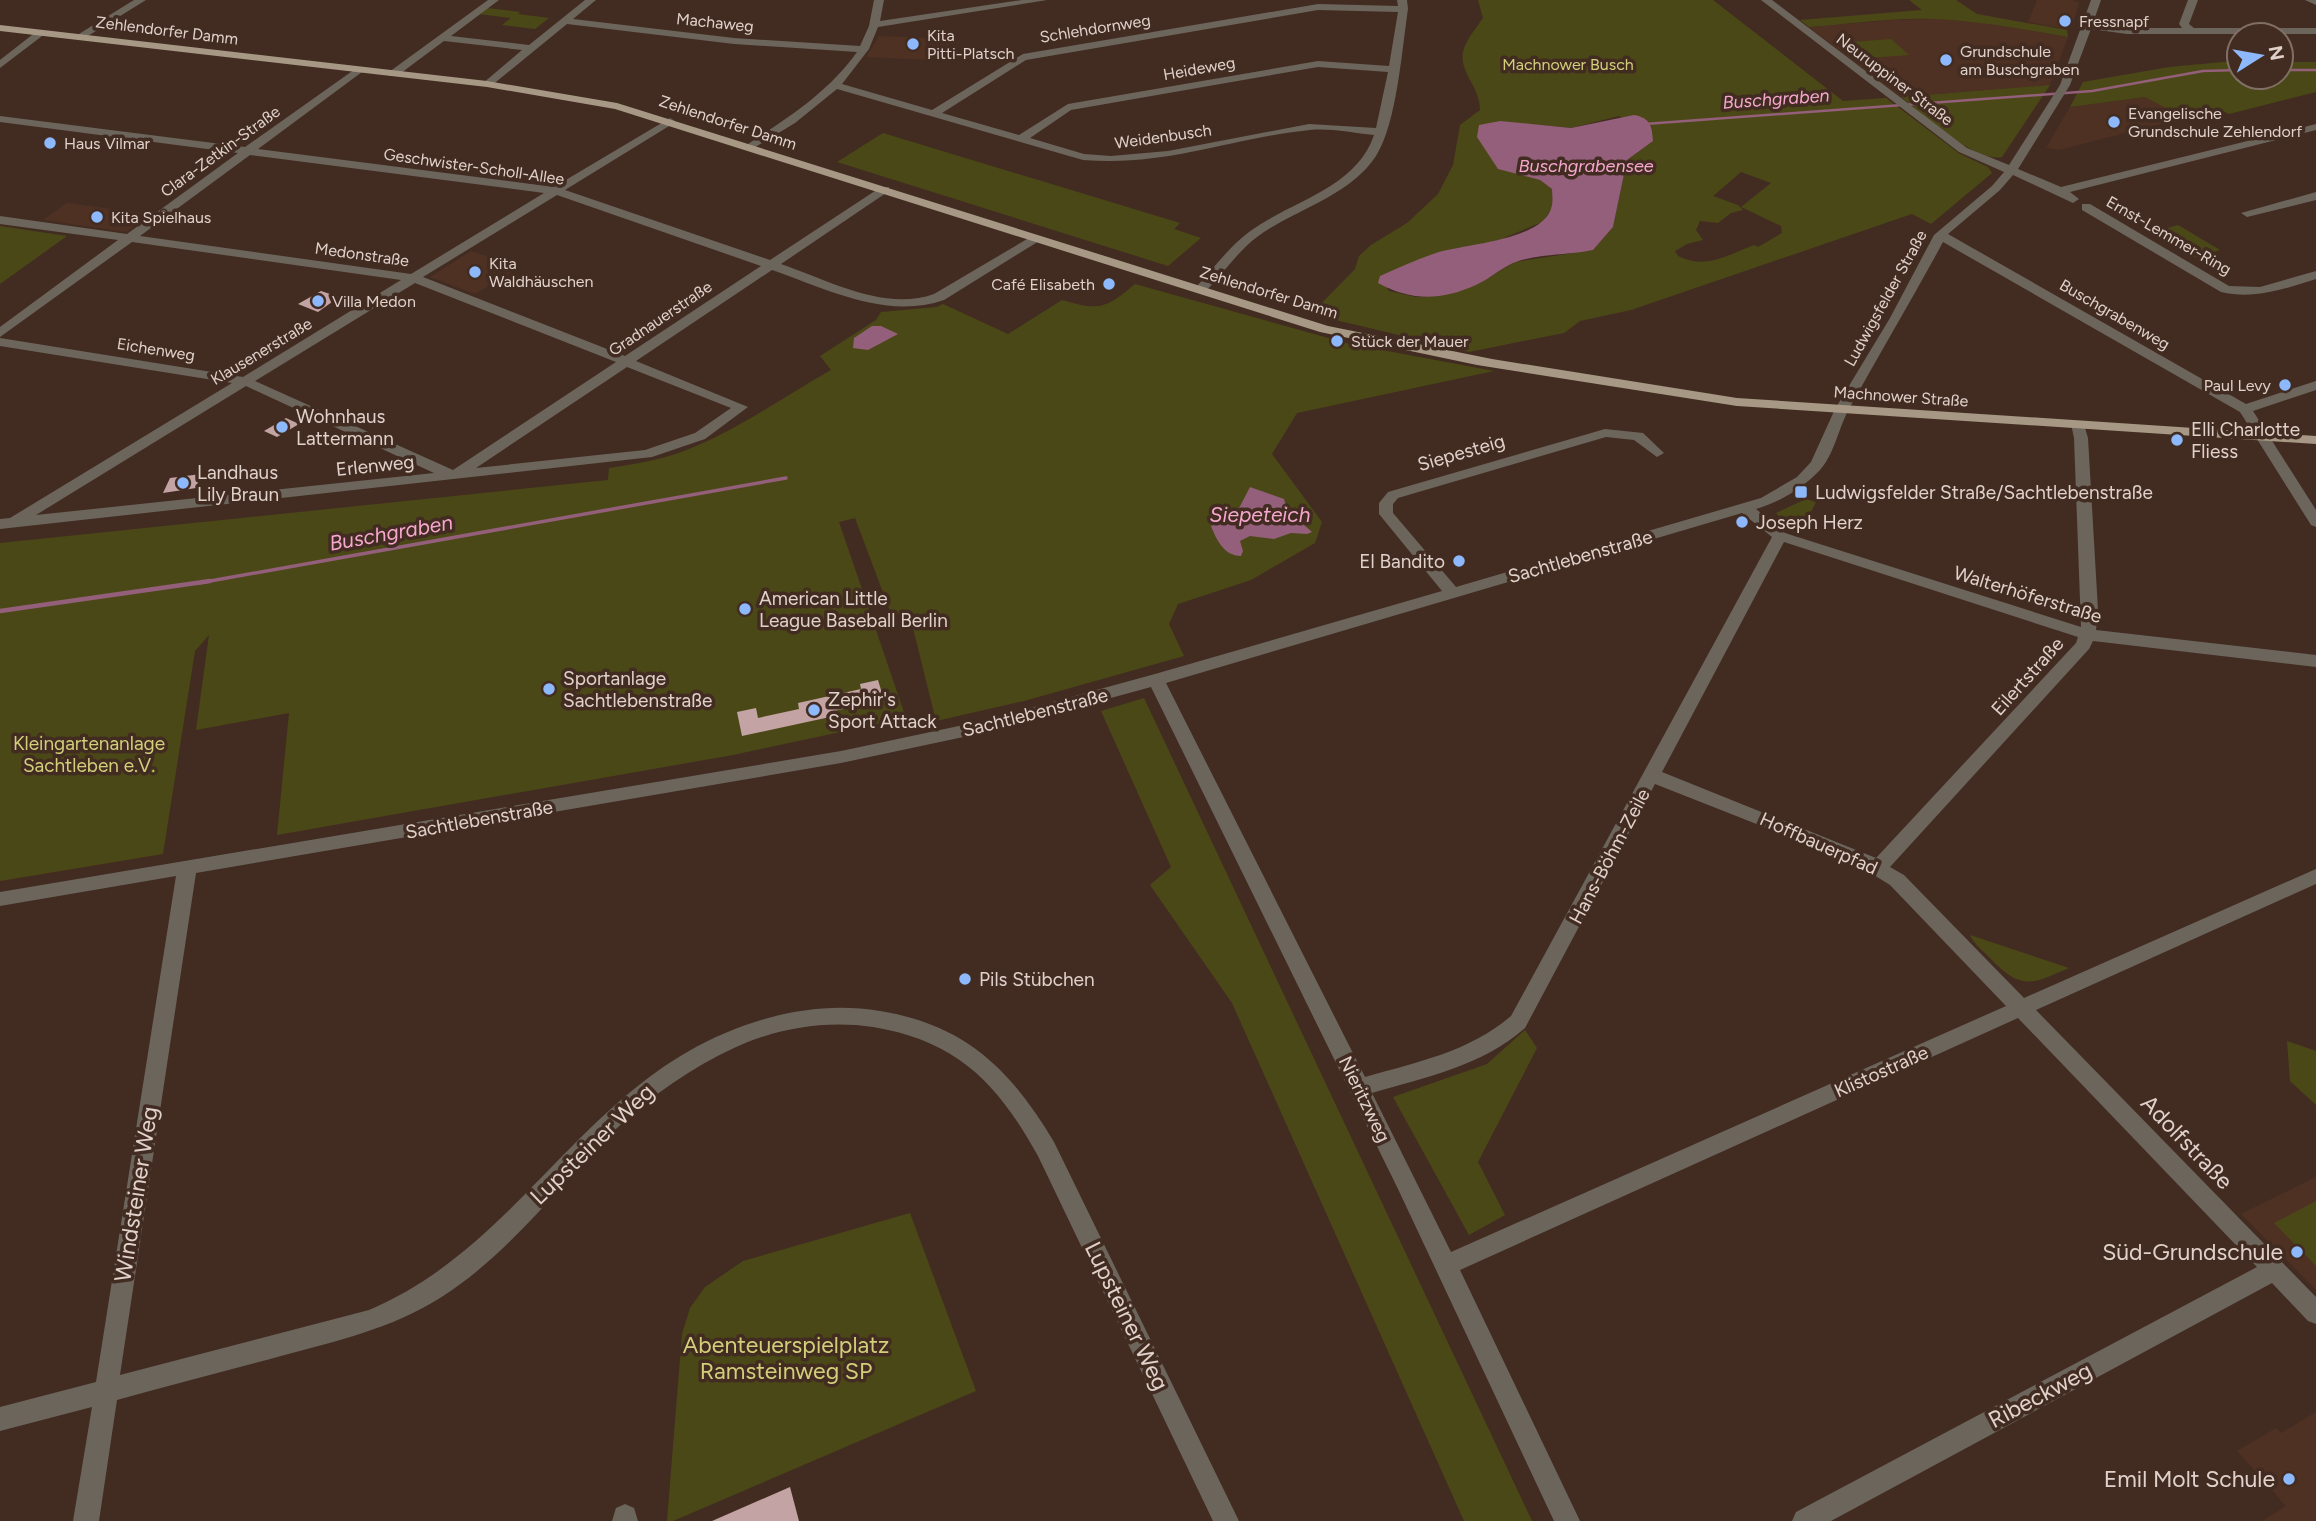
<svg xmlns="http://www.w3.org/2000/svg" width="2316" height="1521" viewBox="0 0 2316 1521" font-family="Figtree,sans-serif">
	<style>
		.built { fill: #4e3122 }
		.green { fill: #4b4817; fill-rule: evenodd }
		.water { fill: #935f7a }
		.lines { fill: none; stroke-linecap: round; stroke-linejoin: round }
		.stream-far2 { stroke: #935f7a; stroke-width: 2.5 }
		.stream-far1 { stroke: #935f7a; stroke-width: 3.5 }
		.stream { stroke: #935f7a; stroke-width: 4.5 }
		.building { fill: #c4a3a4 }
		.minor { fill: #6c655c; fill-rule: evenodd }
		.major { fill: #a69884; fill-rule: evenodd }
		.poi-dot { fill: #8db9fc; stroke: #422c21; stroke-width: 2.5 }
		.labels { text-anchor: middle; stroke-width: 7; stroke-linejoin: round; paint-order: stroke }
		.far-poi-label { font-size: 16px; fill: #e0d1ca; stroke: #422c21; text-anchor: start }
		.far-street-label { font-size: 16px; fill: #e0d1ca; stroke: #422c21 }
		.far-park-label { font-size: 16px; fill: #d2ce7a; stroke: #422c21 }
		.far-water-label { font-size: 18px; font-style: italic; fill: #f6a7cf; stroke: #422c21 }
		.poi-label { font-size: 19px; fill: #e0d1ca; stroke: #422c21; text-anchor: start }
		.street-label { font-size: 19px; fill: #e0d1ca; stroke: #422c21 }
		.park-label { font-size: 19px; fill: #d2ce7a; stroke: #422c21 }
		.water-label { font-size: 21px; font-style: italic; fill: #f6a7cf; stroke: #422c21 }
		.near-street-label { font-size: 23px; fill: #e0d1ca; stroke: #422c21 }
		.near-poi-label { font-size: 23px; fill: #e0d1ca; stroke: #422c21; text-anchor: end }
		.near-park-label { font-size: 23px; fill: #d2ce7a; stroke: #422c21 }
	</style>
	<rect width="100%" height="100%" fill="#422c21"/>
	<g class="built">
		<polygon points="2037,0 2072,0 2079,3 2072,26 2068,29 2028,22"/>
		<polygon points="1935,19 1987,23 2068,37 2050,85 1901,97 1809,27 1893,20"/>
		<polygon points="879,36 930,38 956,39 933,60 866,57"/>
		<polygon points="2145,97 2219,109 2059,150 2046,148 2070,107"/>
		<polygon points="67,203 150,214 126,232 43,220"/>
		<polygon points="471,251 520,267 475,294 430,277"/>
		<polygon points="2316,1177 2316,1290 2241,1214"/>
		<polygon points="2316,1412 2316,1521 2262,1521 2286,1506 2237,1451 2276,1428 2281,1433"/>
	</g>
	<g class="green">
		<path d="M1478 0H1713L1843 101 1886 98 1960 154 1988 167 1992 173 1931 224 1912 214 1631 310 1580 321 1564 333 1469 352 1311 314 1355 269 1359 256 1371 245 1407 223 1438 194 1453 165 1460 125 1480 110C1480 87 1459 72 1463 52 1465 41 1477 27 1483 18ZM1619 116 1653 141 1627 160 1613 227 1593 250 1515 262 1476 285 1437 296 1416 297 1389 291 1387 288 1478 245 1497 241 1542 222 1553 207 1552 189 1540 180 1523 175 1540 125 1571 128ZM1741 172 1771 183 1741 207 1781 226 1782 233 1758 247 1754 245C1728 255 1705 270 1678 256L1675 251 1687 244 1703 240 1696 230 1700 221 1718 223 1731 213 1743 210 1738 205 1713 196Z"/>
		<path d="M1909 0H1956L1977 14 2067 30 2068 37C2023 29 1979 21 1934 19 1892 17 1850 24 1809 27L1800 20 1922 10Z"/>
		<polygon points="487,8 520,12 518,14 549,18 535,29 502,25 511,18 479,14"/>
		<polygon points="1891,39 1909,55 1856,59 1838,43"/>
		<polygon points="2223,62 2239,62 2239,77 2281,77 2281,62 2316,62 2316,92 2229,114 2219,109 2185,118 2145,97 2070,107 2083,82 2169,67"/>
		<path d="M2050 85 2002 157C1975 163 1923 114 1901 97Z"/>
		<polygon points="883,133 1180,223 1174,229 1201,238 1168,266 837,162"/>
		<polygon points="2178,225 2220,250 2194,257 2152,232"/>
		<polygon points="0,226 67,236 0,284"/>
		<path d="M1135 284 1350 344 1494 371 1297 413 1272 454 1322 522 1315 543 1251 580 1178 604 1169 624 1184 656 1024 701 936 721 911 620 890 611 855 518 839 522 906 718 733 755 277 835 289 713 196 730 209 635 195 651 163 854 0 881V543L608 480 609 468C635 464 660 460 684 451 737 431 783 397 831 370L820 356 876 320 881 312 937 307 943 304 1008 334 1062 300C1100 311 1105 309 1135 284Z"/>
		<polygon points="1806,499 1816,502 1799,535 1791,532 1776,513"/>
		<polygon points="1144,698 1532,1521 1464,1521 1232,1003 1150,885 1171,867 1101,711"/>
		<path d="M1970 935 2069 968C2032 984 2022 991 1991 959 1984 952 1974 944 1970 935Z"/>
		<polygon points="1525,1030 1537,1048 1478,1162 1505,1215 1469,1235 1393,1097 1487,1064"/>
		<polygon points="2287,1041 2316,1051 2316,1105 2290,1081"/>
		<polygon points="2316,1201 2316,1266 2274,1223"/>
		<polygon points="910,1213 976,1391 673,1521 667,1521 682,1334 690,1308 705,1287 743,1261"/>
	</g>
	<g class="water">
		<path d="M1634 115C1650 118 1652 125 1653 141L1627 160 1613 227 1593 250C1570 255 1534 254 1513 263 1500 269 1489 279 1476 285 1440 301 1411 301 1378 283L1380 276C1398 268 1417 259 1436 253 1463 244 1546 241 1552 205 1553 200 1552 193 1552 189L1540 180 1498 169 1477 137 1479 125 1500 121 1571 128Z"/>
		<polygon points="872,326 881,326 898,334 868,350 853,348 854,338"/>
		<path d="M1250 487 1284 499 1287 510 1312 532 1307 534 1291 533 1274 539 1250 536 1240 541 1243 551 1241 556C1224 556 1216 539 1211 526L1236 514Z"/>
	</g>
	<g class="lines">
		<g class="stream-far2">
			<polyline points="2281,70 2316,70"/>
			<polyline points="1645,124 2092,91 2203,71 2239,70"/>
		</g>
		<polyline class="stream-far1" points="199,583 786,478"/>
		<polyline class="stream" points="0,611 210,581"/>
	</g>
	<g class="building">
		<polygon points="321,291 339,297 318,312 298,304"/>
		<polygon points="286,418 299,424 277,437 264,431"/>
		<polygon points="201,474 196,488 163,493 170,478"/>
		<polygon points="878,680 884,700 829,712 830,717 742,736 737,712 756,708 758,718 799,709 798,703 861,689 860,684"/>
		<polygon points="790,1487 799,1521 712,1521"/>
	</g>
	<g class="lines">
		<g class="minor">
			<polygon points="134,0 146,0 83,39 74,37"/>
			<path d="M488 0H499L451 36 529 45 585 0H596L573 19 734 38 860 46 869 26 874 0H884L880 21 1022 0H1047L878 27 869 49 842 84 932 110 1023 54 1318 4 1398 6 1397 0H1407L1408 9C1402 48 1397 123 1376 156 1349 197 1295 209 1257 237 1237 252 1223 274 1205 292H1197V286C1214 268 1229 247 1249 232 1290 201 1356 189 1374 135 1353 133 1331 128 1310 130 1229 138 1168 167 1083 160L837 89 795 123 749 151 743 148 745 146C786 119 828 93 857 52L734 44 567 24 491 86 482 84 522 50 444 41 397 76H389V72ZM1318 10 1398 12 1389 66 1318 61 1068 104 1019 135 942 113 1026 60ZM1318 67 1388 72 1376 128 1309 124 1168 151 1111 156 1084 154 1030 138 1071 110Z"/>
			<path d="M1761 0H1772L1967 148 2009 165 2060 85 2091 0H2101L2093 23 2127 28H2182L2179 24 2188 0H2198L2189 24 2194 28H2316V34H2127L2091 29 2070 85 2018 169 2061 187 2316 124V130L2070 192 2079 199 2073 203 2013 175 2000 190 1948 234 2246 404 2316 381V390L2253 411 2316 510V527L2311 525 2240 412 1943 242C1913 298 1881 351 1850 407 1839 426 1835 453 1820 470 1803 488 1780 502 1756 509L1785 533 2081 627 2074 438 2071 424 2073 421H2083L2088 438 2098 610 2096 630 2316 655V667L2093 641 2089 649 1890 867 1904 875 2024 998 2316 869V884L2036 1010 2316 1297V1324L2308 1321 2272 1283 1831 1521H1792L1796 1512 2257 1267 2018 1018 1460 1270 1580 1521H1554L1398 1189 1151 687 987 732 841 763 196 873 120 1375 369 1310C527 1243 586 1075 755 1022 796 1009 837 1004 880 1011 966 1025 1011 1070 1054 1142L1239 1521H1213L1038 1156C998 1084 958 1041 873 1027 826 1020 777 1028 734 1048 691 1068 652 1095 617 1128 559 1185 510 1254 440 1298 391 1329 336 1341 281 1356 226 1371 171 1385 117 1400L99 1521H73L92 1407 0 1431V1407L96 1382 176 876 0 906V892L841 751 987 720 1155 674 1442 591 1379 514V503L1388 492 1605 429 1643 433 1664 453 1657 457 1634 440 1606 437 1398 498 1393 504V513L1456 587 1761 498 1797 477 1811 462 1835 409 1890 318 1934 235 1992 186 2004 172 1959 152ZM1742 513 1772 537 1511 1016C1469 1052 1417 1062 1365 1077L1166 683ZM1784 542 2078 637 2076 643 1876 858 1662 772ZM1655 784 1853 862 1890 885 2006 1006 1451 1252 1372 1093C1426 1077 1482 1066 1525 1028Z"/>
			<polygon points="2305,0 2316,0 2316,5"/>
			<polygon points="37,31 46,33 0,68 0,60"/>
			<path d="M358 67 362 68V72L258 149 554 187 670 118 675 121 674 123 565 190 770 260 881 187H889V191L781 264C828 280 885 312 934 294L1034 235 1044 238 944 300C886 320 827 289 772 270L636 361 748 407 705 439 652 457 0 529V519L10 518 232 383 0 346V338L243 377 401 280 132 242 0 337V327L118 240 0 224V216L127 234 238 153 0 122V116L245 147ZM250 155 544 193 411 274 140 236ZM557 195 761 266 625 356 423 277ZM415 283 616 362 453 470 255 381ZM627 367 731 408 695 433 645 450 476 468ZM246 386 434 473 36 515Z"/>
			<polygon points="2316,192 2316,200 2247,217 2241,213"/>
			<path d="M2082 204H2090L2229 286 2260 287 2316 271V279C2284 289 2254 300 2221 292L2082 210Z"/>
			<polygon points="625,1504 634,1508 638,1521 612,1521 616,1508"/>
		</g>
		<polygon class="major" points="0,25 487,81 617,103 1328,326 1492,359 1737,398 2316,436 2316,444 1737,406 1477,365 1320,332 615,109 487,87 0,31"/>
	</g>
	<g class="poi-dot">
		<circle cx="2065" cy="21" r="7"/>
		<circle cx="913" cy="44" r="7"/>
		<circle cx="1946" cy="60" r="7"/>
		<circle cx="2114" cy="122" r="7"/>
		<circle cx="50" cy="143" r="7"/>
		<circle cx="97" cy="217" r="7"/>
		<circle cx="475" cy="272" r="7"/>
		<circle cx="1109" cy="284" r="7"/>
		<circle cx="318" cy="301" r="7"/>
		<circle cx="1337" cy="341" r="7"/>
		<circle cx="2285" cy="385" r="7"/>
		<circle cx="282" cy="427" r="7"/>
		<circle cx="2177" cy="440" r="7"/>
		<circle cx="183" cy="483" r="7"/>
		<rect x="1794" y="485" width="14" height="14" rx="3.5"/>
		<circle cx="1742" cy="522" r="7"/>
		<circle cx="1459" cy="561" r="7"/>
		<circle cx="745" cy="609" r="7"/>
		<circle cx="549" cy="689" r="7"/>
		<circle cx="814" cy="710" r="7"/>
		<circle cx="965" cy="979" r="7"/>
		<circle cx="2297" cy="1252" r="7"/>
		<circle cx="2289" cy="1479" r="7"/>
	</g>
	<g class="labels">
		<g class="far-poi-label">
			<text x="2079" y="27">Fressnapf</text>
			<text x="927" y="41">Kita<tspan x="927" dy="18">Pitti-Platsch</tspan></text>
			<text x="1960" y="57">Grundschule<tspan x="1960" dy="18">am Buschgraben</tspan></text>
			<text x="2128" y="119">Evangelische<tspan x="2128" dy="18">Grundschule Zehlendorf</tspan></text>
			<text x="64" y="149">Haus Vilmar</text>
			<text x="111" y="223">Kita Spielhaus</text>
			<text x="489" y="269">Kita<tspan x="489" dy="18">Waldhäuschen</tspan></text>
			<text x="1095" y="290" text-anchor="end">Café Elisabeth</text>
			<text x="332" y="307">Villa Medon</text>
			<text x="1351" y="347">Stück der Mauer</text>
			<text x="2271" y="391" text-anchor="end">Paul Levy</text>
		</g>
		<g class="far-street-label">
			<text transform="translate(715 22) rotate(6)" y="6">Machaweg</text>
			<text transform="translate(1095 28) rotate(-9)" y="6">Schlehdornweg</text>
			<text transform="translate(167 30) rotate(7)" y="6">Zehlendorfer Damm</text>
			<text transform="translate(1199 68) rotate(-10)" y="6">Heideweg</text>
			<text transform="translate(1895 79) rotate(37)" y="6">Neuruppiner Straße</text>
			<text transform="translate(728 122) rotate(18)" y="6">Zehlendorfer Damm</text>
			<text transform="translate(1163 136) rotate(-8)" y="6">Weidenbusch</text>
			<text transform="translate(220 151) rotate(-36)" y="6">Clara-Zetkin-Straße</text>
			<text transform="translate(474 166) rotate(8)" y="6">Geschwister-Scholl-Allee</text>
			<text transform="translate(2169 235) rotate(30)" y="6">Ernst-Lemmer-Ring</text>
			<text transform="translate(362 254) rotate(8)" y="6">Medonstraße</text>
			<text transform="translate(1269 292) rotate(17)" y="6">Zehlendorfer Damm</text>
			<text transform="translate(1885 298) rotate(-61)" y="6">Ludwigsfelder Straße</text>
			<text transform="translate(2115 314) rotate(30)" y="6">Buschgrabenweg</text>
			<text transform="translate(660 318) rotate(-34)" y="6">Gradnauerstraße</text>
			<text transform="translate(156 349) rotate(9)" y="6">Eichenweg</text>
			<text transform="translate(261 351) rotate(-31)" y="6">Klausenerstraße</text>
			<text transform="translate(1901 396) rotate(4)" y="6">Machnower Straße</text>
		</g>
		<g class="far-park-label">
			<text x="1568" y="70">Machnower Busch</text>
		</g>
		<g class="far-water-label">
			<text transform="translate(1776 99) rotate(-4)" y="6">Buschgraben</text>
			<text x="1586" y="172">Buschgrabensee</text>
		</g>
		<g class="poi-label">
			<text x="296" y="423">Wohnhaus<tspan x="296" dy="22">Lattermann</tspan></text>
			<text x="2191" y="436">Elli Charlotte<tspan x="2191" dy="22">Fliess</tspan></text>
			<text x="197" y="479">Landhaus<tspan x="197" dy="22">Lily Braun</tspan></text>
			<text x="1815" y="499">Ludwigsfelder Straße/Sachtlebenstraße</text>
			<text x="1756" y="529">Joseph Herz</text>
			<text x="1445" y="568" text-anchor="end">El Bandito</text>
			<text x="759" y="605">American Little<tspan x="759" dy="22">League Baseball Berlin</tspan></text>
			<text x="563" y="685">Sportanlage<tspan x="563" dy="22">Sachtlebenstraße</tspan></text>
			<text x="828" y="706">Zephir's<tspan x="828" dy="22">Sport Attack</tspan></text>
			<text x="979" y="986">Pils Stübchen</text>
		</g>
		<g class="street-label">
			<text transform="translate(1461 452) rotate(-16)" y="7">Siepesteig</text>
			<text transform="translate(375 465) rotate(-6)" y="7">Erlenweg</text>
			<text transform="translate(1580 556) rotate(-16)" y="7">Sachtlebenstraße</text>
			<text transform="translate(2028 594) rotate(17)" y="7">Walterhöferstraße</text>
			<text transform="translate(2027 676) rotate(-48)" y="7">Eilertstraße</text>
			<text transform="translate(1035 712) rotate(-14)" y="7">Sachtlebenstraße</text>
			<text transform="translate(479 819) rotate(-10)" y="7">Sachtlebenstraße</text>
			<text transform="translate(1819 843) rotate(24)" y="7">Hoffbauerpfad</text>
			<text transform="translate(1609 856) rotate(-62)" y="7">Hans-Böhm-Zeile</text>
			<text transform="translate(1881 1071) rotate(-24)" y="7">Klistostraße</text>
			<text transform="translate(1365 1099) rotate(64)" y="7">Nieritzweg</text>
		</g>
		<g class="park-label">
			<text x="89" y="750">Kleingartenanlage<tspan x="89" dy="22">Sachtleben e.V.</tspan></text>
		</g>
		<g class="water-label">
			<text x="1260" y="522">Siepeteich</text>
			<text transform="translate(391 533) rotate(-10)" y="7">Buschgraben</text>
		</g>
		<g class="near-street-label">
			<text transform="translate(2187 1142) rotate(46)" y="8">Adolfstraße</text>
			<text transform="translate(592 1144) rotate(-44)" y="8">Lupsteiner Weg</text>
			<text transform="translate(136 1194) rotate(-81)" y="8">Windsteiner Weg</text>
			<text transform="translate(1127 1316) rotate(64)" y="8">Lupsteiner Weg</text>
			<text transform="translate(2040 1395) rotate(-28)" y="8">Ribeckweg</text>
		</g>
		<g class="near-poi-label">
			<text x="2283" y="1260">Süd-Grundschule</text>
			<text x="2275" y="1487">Emil Molt Schule</text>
		</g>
		<g class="near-park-label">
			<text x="786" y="1353">Abenteuerspielplatz<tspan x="786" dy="26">Ramsteinweg SP</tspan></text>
		</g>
	</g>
	<g transform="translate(2260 56) rotate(79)"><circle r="33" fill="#422c21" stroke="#816e65" stroke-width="2"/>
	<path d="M0-5L12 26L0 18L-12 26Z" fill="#8db9fc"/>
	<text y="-10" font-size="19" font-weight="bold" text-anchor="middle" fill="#e0d1ca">N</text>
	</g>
</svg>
